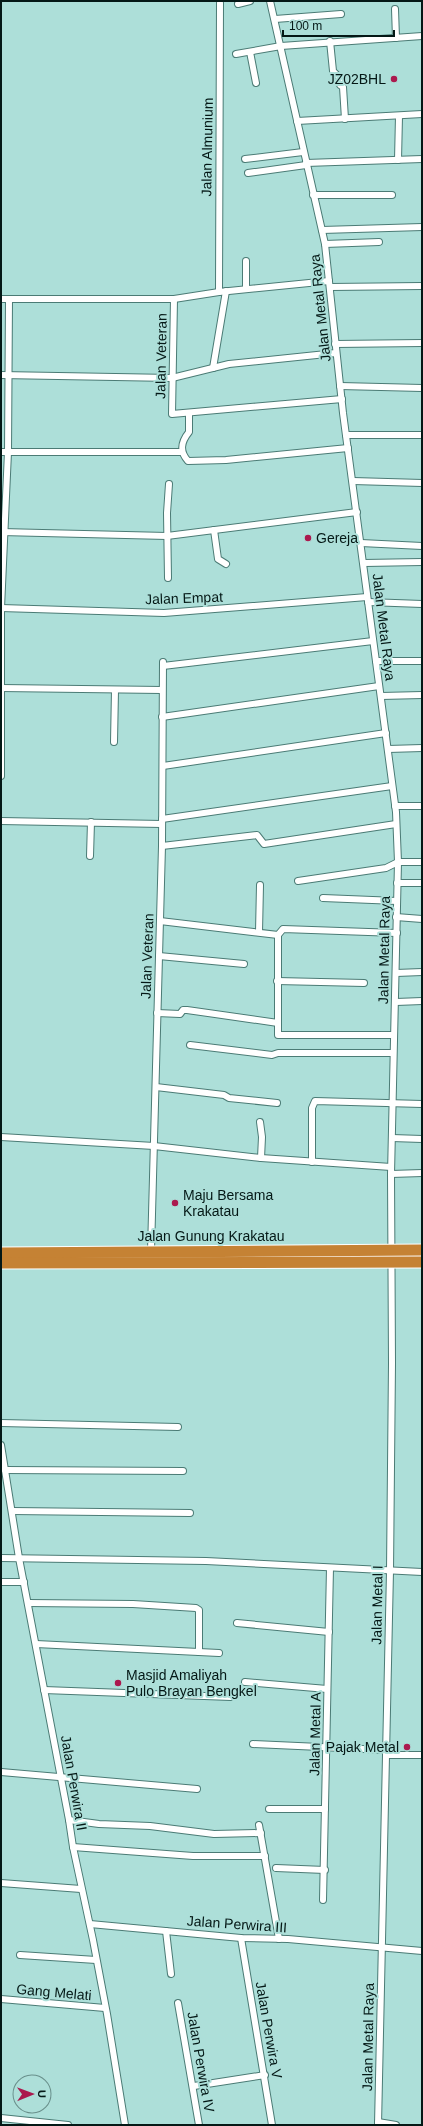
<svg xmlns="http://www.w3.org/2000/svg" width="423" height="2126" viewBox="0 0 423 2126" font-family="Helvetica,sans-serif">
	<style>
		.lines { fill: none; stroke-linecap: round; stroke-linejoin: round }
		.street-casing { stroke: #4b7b75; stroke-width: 8 }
		.highway-casing { stroke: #fff; stroke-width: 13 }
		.street { stroke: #fff; stroke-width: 6 }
		.highway { stroke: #c58234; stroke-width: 11 }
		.poi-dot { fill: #ab194e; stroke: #addfd9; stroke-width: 1.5 }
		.labels { text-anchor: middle; stroke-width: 4; stroke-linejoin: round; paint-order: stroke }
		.poi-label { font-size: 14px; fill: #041816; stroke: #addfd9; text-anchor: start }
		.street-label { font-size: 14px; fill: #041816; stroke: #addfd9 }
	</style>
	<rect width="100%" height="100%" fill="#addfd9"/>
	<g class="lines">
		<g class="street-casing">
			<g id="street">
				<polyline points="270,1 325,244 343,413 396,812 398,862 391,1174 392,1363 390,1571 378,2125"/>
				<polyline points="238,4 250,1"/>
				<polyline points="395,9 396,38"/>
				<polyline points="275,19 341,14"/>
				<polyline points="330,41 333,71 339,77 340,85 343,87 345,119"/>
				<polyline points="250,52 256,83"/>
				<polyline points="236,54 281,46 422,36"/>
				<polyline points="297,121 422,114"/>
				<polyline points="245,159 303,152"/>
				<polyline points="398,160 399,116"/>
				<polyline points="306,163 422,159"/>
				<polyline points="248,173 306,165"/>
				<polyline points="313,195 392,195"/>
				<polyline points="322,230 422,227"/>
				<polyline points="325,244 379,242"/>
				<polyline points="246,261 246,289"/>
				<polyline points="330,287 422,286"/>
				<polyline points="219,292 220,3"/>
				<polyline points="1,299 174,299 219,292 329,281"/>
				<polyline points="174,299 172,414 342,399"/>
				<polyline points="335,344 422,343"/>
				<polyline points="213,368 226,291"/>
				<polyline points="1,375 172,378 229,364 336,353"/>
				<polyline points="340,386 422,388"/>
				<path d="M189 414V432C181 442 179 451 188 461L226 460 348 448"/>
				<polyline points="346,435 422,435"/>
				<polyline points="1,452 182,452"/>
				<polyline points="353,481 422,483"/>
				<polyline points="214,530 218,559 226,564"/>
				<polyline points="1,532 167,536 357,512"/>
				<polyline points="361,543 422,546"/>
				<polyline points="364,563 422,562"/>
				<polyline points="168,578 167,513 169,484"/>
				<polyline points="368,602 422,604"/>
				<polyline points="1,608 164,613 367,597"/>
				<polyline points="1,608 8,452 9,299"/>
				<polyline points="1,610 1,776"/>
				<polyline points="376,661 422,661"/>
				<polyline points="163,666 373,641"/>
				<polyline points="1,688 162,690"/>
				<polyline points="381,696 422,695"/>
				<polyline points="162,717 379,686"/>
				<polyline points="114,742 115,690"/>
				<polyline points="388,749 422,748"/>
				<polyline points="163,766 386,733"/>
				<polyline points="395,806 422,806"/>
				<polyline points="162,819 392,786"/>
				<polyline points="1,821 162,824"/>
				<polyline points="162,846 257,835 264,844 396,824"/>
				<polyline points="90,856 91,822"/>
				<polyline points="298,881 386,868 398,862 422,862"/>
				<polyline points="397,883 422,883"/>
				<polyline points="323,898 397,901"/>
				<polyline points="396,917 422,919"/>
				<polyline points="160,921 278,935"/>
				<polyline points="259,932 260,885"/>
				<polyline points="278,935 278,1035 394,1035"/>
				<polyline points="278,935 283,929 397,933"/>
				<polyline points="159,956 244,964"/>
				<polyline points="396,973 422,972"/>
				<polyline points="277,981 364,983"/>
				<polyline points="396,1002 422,1001"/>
				<polyline points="157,1013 180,1014 183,1010 187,1010 278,1023"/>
				<polyline points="190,1045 272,1055 278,1053 393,1053"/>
				<polyline points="156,1087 224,1095 229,1098 277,1103"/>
				<polyline points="260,1122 262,1137 261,1158"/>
				<polyline points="1,1137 154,1146 261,1158 391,1167"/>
				<polyline points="392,1138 422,1139"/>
				<polyline points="312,1162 312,1108 315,1101 422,1104"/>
				<polyline points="391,1174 422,1173"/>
				<polyline points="151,1251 162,846 163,662"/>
				<polyline points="1,1423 178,1427"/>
				<polyline points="1,1445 19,1558 69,1820 73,1847 93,1940 107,2014 125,2125"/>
				<polyline points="5,1470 183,1471"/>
				<polyline points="12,1511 190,1513"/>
				<polyline points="1,1558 206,1561 422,1572"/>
				<polyline points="1,1582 24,1582"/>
				<polyline points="28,1603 133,1604 196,1608 199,1610 199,1652"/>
				<polyline points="237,1623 329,1632"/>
				<polyline points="36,1644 219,1653"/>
				<polyline points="245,1682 327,1689"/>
				<polyline points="44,1690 231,1697"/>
				<polyline points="253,1744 386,1750"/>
				<polyline points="386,1755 422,1755"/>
				<polyline points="1,1772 197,1789"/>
				<polyline points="269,1809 325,1809"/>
				<polyline points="69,1820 99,1824 150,1826 214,1834 261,1833"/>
				<polyline points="259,1825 279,1939"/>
				<polyline points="73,1847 193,1856 265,1856"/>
				<polyline points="276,1868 325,1870"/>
				<polyline points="1,1883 81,1889"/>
				<polyline points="323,1900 330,1568"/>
				<polyline points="90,1924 241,1938 288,1939 422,1951"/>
				<polyline points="166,1931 171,1974"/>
				<polyline points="241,1938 272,2125"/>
				<polyline points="20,1955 96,1960"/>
				<polyline points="1,1999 105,2008"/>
				<polyline points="178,2003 199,2125"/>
				<polyline points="194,2086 265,2075"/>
				<polyline points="1,2118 68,2125"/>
				<polyline points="378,2122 396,2125"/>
			</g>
		</g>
		<g class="highway-casing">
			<g id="highway">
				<polyline points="1,1253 422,1250"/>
				<polyline points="1,1263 422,1262"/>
			</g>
		</g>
		<use href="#street" class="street"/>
		<use href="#highway" class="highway"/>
	</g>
	<g class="poi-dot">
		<circle cx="394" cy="79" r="4"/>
		<circle cx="308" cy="538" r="4"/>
		<circle cx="175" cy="1203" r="4"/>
		<circle cx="118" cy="1683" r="4"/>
		<circle cx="407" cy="1747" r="4"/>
	</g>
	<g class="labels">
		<g class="poi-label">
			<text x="386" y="84" text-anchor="end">JZ02BHL</text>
			<text x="316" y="543">Gereja</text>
			<text x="183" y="1200">Maju Bersama<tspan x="183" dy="16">Krakatau</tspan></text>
			<text x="126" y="1680">Masjid Amaliyah<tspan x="126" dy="16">Pulo Brayan Bengkel</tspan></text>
			<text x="399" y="1752" text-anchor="end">Pajak Metal</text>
		</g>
		<g class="street-label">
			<text transform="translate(207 147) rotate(-89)" y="5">Jalan Almunium</text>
			<text transform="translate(320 308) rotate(-96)" y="5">Jalan Metal Raya</text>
			<text transform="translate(161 356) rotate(-89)" y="5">Jalan Veteran</text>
			<text transform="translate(184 598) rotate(-2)" y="5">Jalan Empat</text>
			<text transform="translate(384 627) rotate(83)" y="5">Jalan Metal Raya</text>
			<text transform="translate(384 950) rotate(-89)" y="5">Jalan Metal Raya</text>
			<text transform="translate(147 956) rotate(-88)" y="5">Jalan Veteran</text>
			<text x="211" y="1241">Jalan Gunung Krakatau</text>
			<text transform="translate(377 1605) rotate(-89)" y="5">Jalan Metal I</text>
			<text transform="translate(315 1734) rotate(-89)" y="5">Jalan Metal A</text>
			<text transform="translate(74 1783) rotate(80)" y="5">Jalan Perwira II</text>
			<text transform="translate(237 1924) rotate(4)" y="5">Jalan Perwira III</text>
			<text transform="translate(54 1992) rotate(5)" y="5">Gang Melati</text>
			<text transform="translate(269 2030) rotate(80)" y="5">Jalan Perwira V</text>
			<text transform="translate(368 2037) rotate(-89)" y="5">Jalan Metal Raya</text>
			<text transform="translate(201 2062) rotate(80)" y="5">Jalan Perwira IV</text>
		</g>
	</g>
	<rect width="423" height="2126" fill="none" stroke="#041816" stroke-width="4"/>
	<g transform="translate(32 2094) rotate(89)"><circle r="19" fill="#addfd9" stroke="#698f8b"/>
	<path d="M0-3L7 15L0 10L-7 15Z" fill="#ab194e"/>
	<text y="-6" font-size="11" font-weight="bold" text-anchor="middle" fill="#041816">U</text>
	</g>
	<path d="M283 30v6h111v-6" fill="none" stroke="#041816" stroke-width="2"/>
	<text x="289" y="30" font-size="12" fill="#041816" stroke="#addfd9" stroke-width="3" paint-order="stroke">100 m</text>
</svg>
